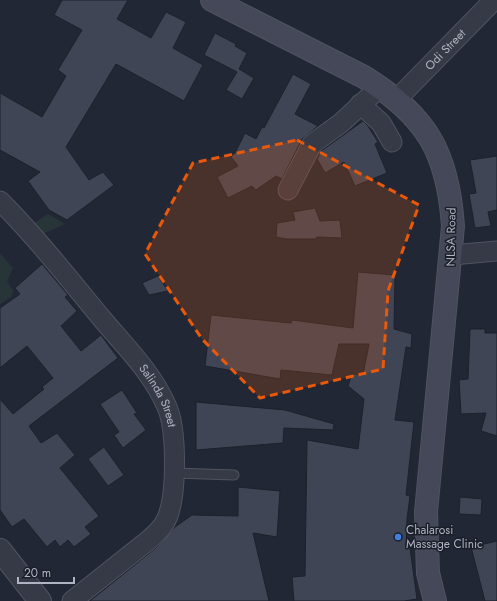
<svg xmlns="http://www.w3.org/2000/svg" width="497" height="601" viewBox="0 0 497 601" font-family="Jost,sans-serif">
	<style>
		.green { fill: #273539 }
		.building { fill: #3f4555; stroke: #1d212c }
		.lines { fill: none; stroke-linecap: round; stroke-linejoin: round }
		.service-casing { stroke: #505460; stroke-width: 11 }
		.minor-casing { stroke: #505460; stroke-width: 21 }
		.tertiary-casing { stroke: #505460; stroke-width: 24 }
		.secondary-casing { stroke: #505460; stroke-width: 24 }
		.service { stroke: #363a46; stroke-width: 9 }
		.minor { stroke: #363a46; stroke-width: 19 }
		.tertiary { stroke: #363a46; stroke-width: 22 }
		.secondary { stroke: #444858; stroke-width: 22 }
		.marked { fill: #e8590c; fill-opacity: 0.2; stroke: #e8590c; stroke-width: 3; stroke-dasharray: 8 5; stroke-linejoin: round }
		.shop-dot { fill: #3f7fe0; stroke: #1b1f2a; stroke-width: 1.5 }
		.labels { text-anchor: middle; stroke-width: 3; stroke-linejoin: round; paint-order: stroke }
		.street-label { font-size: 12px; fill: #b0b4c2; stroke: #1b1f2a }
		.poi-label { font-size: 12px; fill: #b0b4c2; stroke: #1b1f2a; text-anchor: start }
	</style>
	<rect width="100%" height="100%" fill="#222735"/>
	<g class="green">
		<polygon points="48,214 65,224 43,234 34,223"/>
		<polygon points="0,253 13,268 7,281 13,291 11,297 0,304"/>
	</g>
	<g class="building">
		<polygon points="62,0 128,0 117,19 151,38 166,12 186,22 173,48 203,65 184,101 116,64 66,147 89,180 103,172 114,185 67,220 49,210 28,181 40,172 0,150 0,93 42,117 66,76 58,70 82,30 54,15"/>
		<polygon points="215,33 236,44 235,46 247,53 239,69 254,78 242,99 226,90 237,72 204,55"/>
		<polygon points="293,74 311,84 295,114 318,126 302,139 282,179 276,176 256,190 252,186 228,198 217,177 238,166 231,157 235,153 245,133 256,139 262,127 264,128"/>
		<polygon points="363,121 368,126 378,142 375,144 387,173 355,186 344,162 325,173 317,159 321,151"/>
		<polygon points="497,156 497,210 488,212 491,226 475,228 469,194 476,193 470,160"/>
		<polygon points="315,208 320,221 340,220 342,238 317,237 315,239 286,239 276,237 277,223 295,220 293,212"/>
		<polygon points="42,264 68,295 65,297 77,311 61,326 81,351 101,335 118,358 29,426 41,443 57,433 75,455 60,468 99,516 85,527 91,534 74,547 68,540 60,547 55,540 47,547 24,519 12,527 0,510 0,399 13,414 44,389 42,387 53,378 27,346 0,368 0,308 20,294 15,288"/>
		<polygon points="358,272 395,275 394,329 412,334 411,348 406,347 395,420 414,422 406,495 410,496 407,519 406,548 410,548 417,599 404,601 294,601 292,577 305,576 307,440 358,449 364,399 348,386 352,374 363,375 369,344 339,344 332,375 281,370 280,379 205,366 211,315 291,323 292,320 353,328"/>
		<polygon points="158,276 168,291 149,295 142,283"/>
		<polygon points="470,329 485,329 485,333 497,333 497,436 481,431 486,413 461,414 459,380 468,379"/>
		<polygon points="122,390 137,413 134,414 146,430 123,448 114,435 119,432 100,404"/>
		<polygon points="196,402 285,410 334,424 333,430 284,428 283,443 196,450"/>
		<polygon points="104,447 124,475 108,486 88,459"/>
		<polygon points="238,487 280,491 277,537 253,533 269,601 90,601 157,547 175,527 192,515 238,516"/>
		<polygon points="460,497 482,499 481,515 459,514"/>
		<polygon points="497,541 497,601 485,601 471,547"/>
	</g>
	<g class="lines">
		<g class="service-casing">
			<polyline id="service" points="175,473 234,475"/>
		</g>
		<g class="minor-casing">
			<g id="minor">
				<path id="s1" d="M397 99 494 0"/>
				<polyline points="360,104 381,123 392,142"/>
				<polyline points="288,190 312,144 341,123 380,87"/>
				<path id="s2" d="M0 201C37 238 69 279 103 320 126 347 153 374 167 407 177 430 177 495 167 518 164 526 157 533 150 539L72 601"/>
				<polyline points="452,255 497,251"/>
			</g>
		</g>
		<g class="tertiary-casing">
			<polyline id="tertiary" points="0,550 40,601"/>
		</g>
		<g class="secondary-casing">
			<path id="secondary" d="M212 0 364 77C427 116 448 153 453 226L426 512 428 573 435 601"/>
		</g>
		<use href="#service" class="service"/>
		<use href="#minor" class="minor"/>
		<use href="#tertiary" class="tertiary"/>
		<use href="#secondary" class="secondary"/>
	</g>
	<path class="marked" d="M297 140 419 205 388 291 383 369 260 398 202 339 145 254 193 163Z"/>
	<circle class="shop-dot" cx="398" cy="537" r="4"/>
	<g class="labels">
		<g class="street-label">
			<text dy="4" stroke="none"><textPath href="#s1" startOffset="69">Odi Street</textPath></text>
			<text transform="translate(451 237) rotate(-89)" y="4">NLSA Road</text>
			<text dy="4" stroke="none"><textPath href="#s2" startOffset="252">Salinda Street</textPath></text>
		</g>
		<g class="poi-label">
			<text x="406" y="534">Chalarosi<tspan x="406" dy="14">Massage Clinic</tspan></text>
		</g>
	</g>
	<path d="M18 577v6h56v-6" fill="none" stroke="#b0b4c2" stroke-width="2"/>
	<text x="24" y="577" font-size="12" fill="#b0b4c2" stroke="#1b1f2a" stroke-width="3" paint-order="stroke">20 m</text>
</svg>
